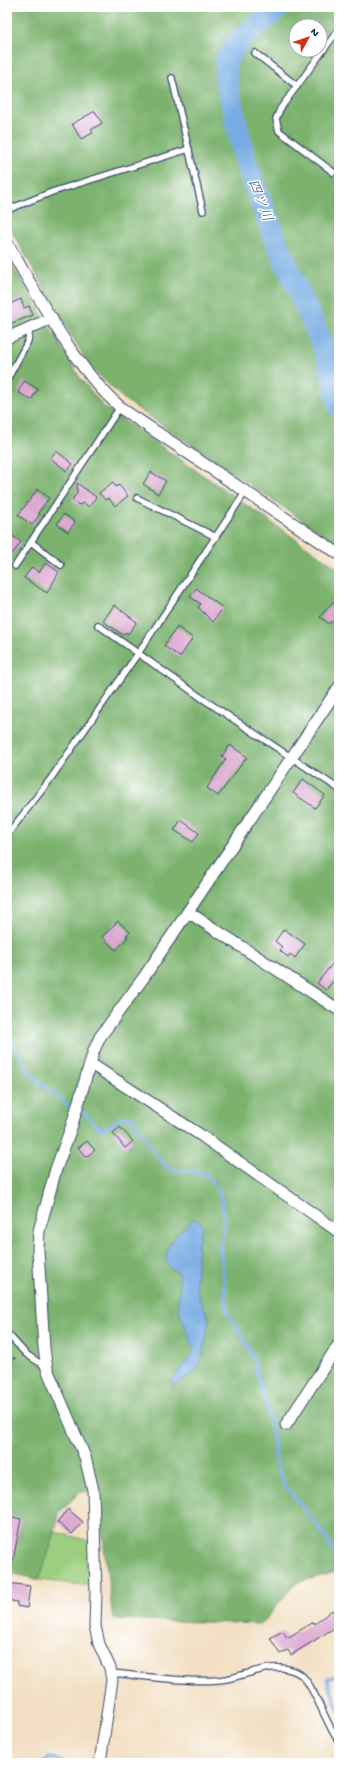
<svg xmlns="http://www.w3.org/2000/svg" width="346" height="1770" viewBox="0 0 346 1770" font-family="'Gochi Hand','Klee One',sans-serif">
	<style>
		.green { fill: #9bcf7f; stroke: #5b7f6e }
		.forest { fill: #7cb26e; stroke: #4c7066; fill-rule: evenodd }
		.water { fill: #76abe3; stroke: #486da0 }
		.lines { fill: none; stroke-linecap: round; stroke-linejoin: round }
		.stream { stroke: #76abe3; stroke-width: 3.5 }
		.river { stroke: #76abe3; stroke-width: 22 }
		.building { fill: #dba8d0 }
		.lane-casing { stroke: #3b4a6d; stroke-width: 8 }
		.street-casing { stroke: #3b4a6d; stroke-width: 13 }
		.path { stroke: #3b4a6d; stroke-width: 2; stroke-dasharray: 3 3; stroke-linecap: butt }
		.lane { stroke: #fff; stroke-width: 5.5 }
		.street { stroke: #fff; stroke-width: 11 }
		.labels { text-anchor: middle; stroke-width: 3; stroke-linejoin: round; paint-order: stroke }
		.water-label { font-size: 15px; font-style: italic; fill: #3b5a8d; stroke: #fff }
	</style>
	<rect width="100%" height="100%" fill="#fff"/>
	<filter id="ink" filterUnits="userSpaceOnUse"><feTurbulence type="fractalNoise" baseFrequency=".025" numOctaves="2"/><feDisplacementMap in="SourceGraphic" scale="8" xChannelSelector="R" yChannelSelector="G"/><feConvolveMatrix kernelMatrix="1 2 1 2 8 2 1 2 1" color-interpolation-filters="sRGB"/></filter>
	<filter id="wash" filterUnits="userSpaceOnUse"><feTurbulence type="fractalNoise" baseFrequency=".012" numOctaves="4" result="noise"/><feDisplacementMap in="SourceGraphic" scale="16" xChannelSelector="R" yChannelSelector="G"/><feGaussianBlur stdDeviation="0.9" result="paint"/><feColorMatrix in="noise" values="0 0 0 0 0 0 0 0 0 0 0 0 0 0 0 0 0 1.4 0 .05"/><feComposite in="paint" operator="in"/></filter>
	<g filter="url(#wash)">
		<rect width="100%" height="100%" fill="#f3e0c4"/>
		<polygon class="green" points="55,1532 93,1542 92,1586 39,1580"/>
		<g class="forest">
			<path d="M7 7H339V545L125 400 90 367 7 223ZM296 26H320V50H296Z"/>
			<polygon points="7,256 80,378 104,407 339,569 339,1571 295,1583 262,1624 113,1619 97,1491 80,1492 59,1513 55,1532 39,1580 7,1572"/>
		</g>
		<path class="water" d="M194 1219 200 1221 202 1228 198 1242 196 1284 199 1298 209 1319 206 1338 202 1357 196 1371 173 1386 171 1382C175 1375 192 1357 193 1353 195 1347 181 1318 179 1310 177 1296 183 1283 177 1271 171 1269 166 1265 166 1258 168 1239 181 1231 194 1219Z"/>
		<g class="lines">
			<g class="stream">
				<path d="M7 1029 26 1069 34 1077 70 1107 86 1114 100 1129C111 1128 119 1115 131 1117L150 1147 167 1168 180 1171H195L208 1176 217 1188 222 1201 224 1226 220 1248 228 1314 242 1336 254 1360 269 1416 277 1466 283 1483 321 1530 339 1559"/>
				<polyline points="339,1674 327,1679 339,1712"/>
				<polyline points="44,1763 48,1758 56,1759 66,1763"/>
			</g>
			<polyline class="river" points="280,7 238,41 226,61 226,81 246,163 274,236 327,355 339,407"/>
		</g>
		<g id="blocks">
			<g class="building">
				<polygon points="95,111 102,123 91,130 93,133 81,139 72,124"/>
				<polygon points="21,299 24,308 29,306 33,315 7,325 7,305"/>
				<polygon points="24,381 38,389 31,400 18,392"/>
				<polygon points="56,451 73,464 67,471 50,458"/>
				<polygon points="151,472 166,481 158,494 143,484"/>
				<polygon points="113,482 116,487 119,485 128,496 115,506 108,498 105,500 99,493"/>
				<polygon points="77,483 96,497 89,507 84,503 79,505 72,500 77,493"/>
				<polygon points="38,489 49,498 38,513 40,514 32,525 18,515"/>
				<polygon points="64,514 75,522 68,532 57,524"/>
				<polygon points="7,532 21,542 13,553 7,549"/>
				<polygon points="46,563 59,572 47,593 24,578 32,567 39,572"/>
				<polygon points="196,588 223,608 213,622 198,607 201,604 190,597"/>
				<polygon points="333,602 339,607 339,628 331,621 329,624 320,617"/>
				<polygon points="114,605 137,622 128,634 125,632 123,635 103,621"/>
				<polygon points="177,627 193,638 180,657 164,646"/>
				<polygon points="230,745 247,757 218,796 207,788 226,759 222,756"/>
				<polygon points="303,779 325,795 315,808 293,793"/>
				<polygon points="181,820 199,833 193,842 174,830"/>
				<polygon points="118,921 130,932 126,936 128,937 116,950 102,937"/>
				<polygon points="284,929 305,944 295,958 290,954 288,957 280,951 282,947 275,941"/>
				<polygon points="333,963 339,967 339,982 335,979 326,990 317,983"/>
				<polygon points="120,1127 133,1141 125,1148 113,1133"/>
				<polygon points="87,1141 95,1150 86,1157 78,1148"/>
				<polygon points="68,1509 83,1522 72,1534 57,1522"/>
				<polygon points="8,1516 21,1519 12,1566 7,1565"/>
				<polygon points="7,1583 30,1586 27,1608 17,1606 17,1602 7,1600"/>
				<polygon points="332,1610 339,1618 339,1625 291,1655 288,1650 280,1654 270,1638 283,1631 287,1638 314,1622 315,1624"/>
			</g>
		</g>
	</g>
	<g filter="url(#ink)">
		<use href="#blocks" fill-opacity="0" stroke="#3b4a6d" stroke-width="1"/>
		<g class="lines">
			<g class="lane-casing">
				<g id="lane">
					<polyline points="255,53 297,86"/>
					<polyline points="172,78 203,211"/>
					<polyline points="333,172 279,131 276,119 280,109 339,29"/>
					<polyline points="7,210 52,192 189,149"/>
					<polyline points="7,380 28,341 30,328"/>
					<polyline points="137,498 216,537"/>
					<polyline points="31,542 61,565"/>
					<polyline points="15,566 120,407"/>
					<polyline points="98,625 203,699 339,789"/>
					<polyline points="333,696 339,707"/>
					<polyline points="7,835 49,781 139,652 246,491"/>
					<polyline points="7,1333 26,1354 46,1367"/>
					<path d="M111 1673C145 1676 194 1684 226 1679 250 1675 276 1659 300 1674 313 1683 327 1726 339 1742"/>
				</g>
			</g>
			<g class="street-casing">
				<g id="street">
					<path d="M7 243C39 297 76 372 125 411L339 554"/>
					<polyline points="7,338 52,318"/>
					<polyline points="188,912 339,1010"/>
					<polyline points="91,1064 202,1136 339,1232"/>
					<polyline points="286,1425 339,1344"/>
					<polyline points="100,1763 112,1680 110,1668 99,1644 95,1626 96,1592 93,1490 85,1457 47,1369 44,1348 38,1250 39,1231 56,1169 71,1128 94,1050 100,1037 144,977 339,687"/>
				</g>
			</g>
			<polyline class="path" points="7,1361 18,1357"/>
			<use href="#lane" class="lane"/>
			<use href="#street" class="street"/>
		</g>
	</g>
	<g class="labels">
		<g class="water-label">
			<text transform="translate(261 200) rotate(69)" y="5">四ツ川</text>
		</g>
	</g>
	<rect width="346" height="1770" fill="none" stroke="#fff" stroke-width="24"/>
	<g transform="translate(308 38) rotate(50)"><circle r="19" fill="#ffffff" stroke="#a4acbf"/>
	<path d="M0-3L7 15L0 10L-7 15Z" fill="#c8321e"/>
	<text y="-6" font-size="11" font-weight="bold" text-anchor="middle" fill="#1b2f5e">N</text>
	</g>
</svg>
